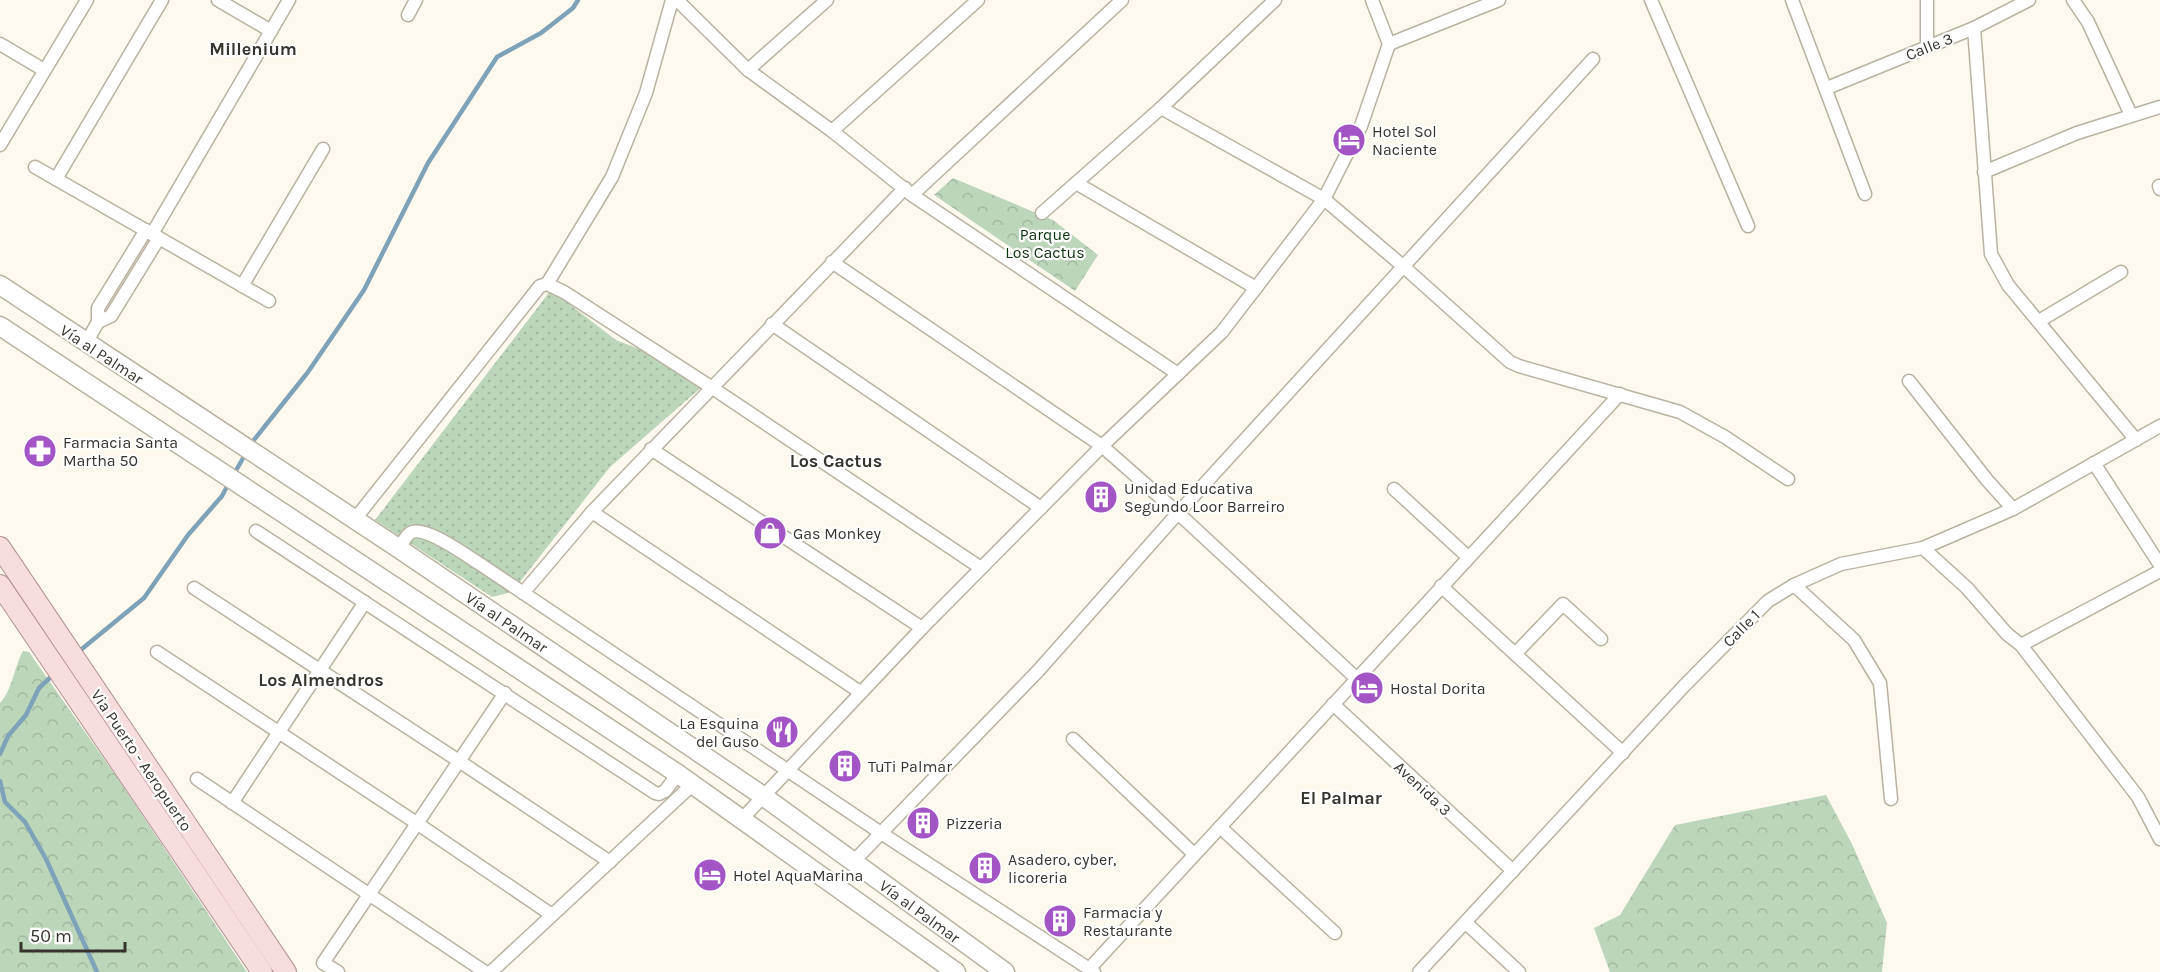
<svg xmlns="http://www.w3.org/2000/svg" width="2160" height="972" viewBox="0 0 2160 972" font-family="Karla,sans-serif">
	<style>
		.grass { fill: url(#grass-dots) }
		.forest { fill: url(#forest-crowns) }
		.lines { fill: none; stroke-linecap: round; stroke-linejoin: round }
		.stream { stroke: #7ea2b7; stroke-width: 4.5 }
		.minor-casing { stroke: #bab2a1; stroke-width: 15 }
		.secondary-casing { stroke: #bab2a1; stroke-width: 21 }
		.primary-casing { stroke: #b19393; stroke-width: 22 }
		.minor { stroke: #fff; stroke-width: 12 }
		.secondary { stroke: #fff; stroke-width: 18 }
		.primary { stroke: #f8dddf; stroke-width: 20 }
		.labels { text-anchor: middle; stroke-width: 4.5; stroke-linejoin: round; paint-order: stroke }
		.street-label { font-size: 16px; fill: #37342d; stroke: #fff }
		.poi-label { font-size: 16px; fill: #37342d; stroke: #fff; text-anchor: start }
		.park-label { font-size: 16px; fill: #0a330b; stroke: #fff }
		.neighbourhood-label { font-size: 18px; font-weight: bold; fill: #37342d; stroke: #fff }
	</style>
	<defs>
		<pattern id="grass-dots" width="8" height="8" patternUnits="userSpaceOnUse" patternTransform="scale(1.5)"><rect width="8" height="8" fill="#bcd6ba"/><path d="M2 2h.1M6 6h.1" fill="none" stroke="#a2b8a0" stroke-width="1.8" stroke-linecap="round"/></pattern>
		<pattern id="forest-crowns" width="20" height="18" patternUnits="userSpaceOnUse" patternTransform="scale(1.5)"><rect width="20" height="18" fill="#bcd6ba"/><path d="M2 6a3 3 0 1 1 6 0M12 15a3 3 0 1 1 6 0" fill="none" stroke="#a2b8a0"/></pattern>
	</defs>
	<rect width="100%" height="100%" fill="#fef9ee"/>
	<polygon class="grass" points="551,290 616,340 652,354 703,386 610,467 512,592 492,597 375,520"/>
	<g class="forest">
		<polygon points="953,178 1053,220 1098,255 1075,291 934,195"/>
		<path d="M23 651 29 652 118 779 247 972H0V703C13 689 14 667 23 651Z"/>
		<polygon points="1826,795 1852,844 1887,923 1882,972 1610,972 1594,928 1620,915 1675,825"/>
	</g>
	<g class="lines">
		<g class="stream">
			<polyline points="250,445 308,372 364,290 428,163 497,57 541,33 573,8 578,0"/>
			<polyline points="234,474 246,453"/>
			<polyline points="77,653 144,598 188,535 222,496 230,481"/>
			<polyline points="0,754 8,736 26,715 39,688 53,675"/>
			<polyline points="0,781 5,802 25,822 46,859 97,972"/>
		</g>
		<g class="minor-casing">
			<g id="minor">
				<polyline points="218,0 271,31"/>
				<polyline points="677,0 748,70 832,131 912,195 1178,374"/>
				<polyline points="1651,0 1748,226"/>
				<polyline points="1792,0 1865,194"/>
				<polyline points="2073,0 2088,22 2131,115"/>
				<polyline points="408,15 416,0"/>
				<polyline points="1974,28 1991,254 2008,285 2136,440"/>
				<polyline points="0,44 44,70"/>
				<polyline points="1389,44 1499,0"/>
				<polyline points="1927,47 1927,0"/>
				<polyline points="748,70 827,0"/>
				<polyline points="1827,88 1974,28 2029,0"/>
				<polyline points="1161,108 1324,199 1404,267 1510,362 1519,366 1680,412 1725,437 1788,479"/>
				<polyline points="832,131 978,0"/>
				<polyline points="0,145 87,0"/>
				<polyline points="35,167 269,301"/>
				<polyline points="1984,172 2077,133 2160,107"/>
				<polyline points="56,179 162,0"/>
				<polyline points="1076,183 1256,288"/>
				<polyline points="2159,186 2160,189"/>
				<polyline points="912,195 1122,0"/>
				<polyline points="1042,213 1161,108 1275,0"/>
				<polyline points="152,234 289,0"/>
				<polyline points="832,262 1102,446 1178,513 1356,678"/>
				<polyline points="547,284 612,177 646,93 672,0"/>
				<polyline points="242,286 323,149"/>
				<polyline points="2039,321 2121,272"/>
				<polyline points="98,322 111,316 159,238"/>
				<polyline points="772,324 1041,508"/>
				<polyline points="86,343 98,322 98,308 146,230"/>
				<polyline points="1909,381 1987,480 2013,509"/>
				<polyline points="651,449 922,628"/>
				<polyline points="2094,463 2160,565"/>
				<polyline points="1394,489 1468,557"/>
				<polyline points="592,512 860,692"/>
				<polyline points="355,519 540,286 547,284 564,292 711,387 981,568"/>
				<polyline points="256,531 655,793 659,794 665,791 678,774"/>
				<path d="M398 548C402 544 406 536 410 533 424 524 467 556 480 564L881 833 1094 972"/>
				<polyline points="1923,548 1967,588 2007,634 2021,645 2138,797 2160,839"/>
				<polyline points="1794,585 1854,640 1880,683 1891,799"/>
				<polyline points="1441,586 1623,753"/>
				<polyline points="194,588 459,761 610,862"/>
				<polyline points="523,593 592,512 905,188"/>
				<polyline points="2021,645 2160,571"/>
				<polyline points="157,652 418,824 552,915"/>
				<polyline points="1515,654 1563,604 1601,639"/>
				<polyline points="1333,704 1513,871"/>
				<polyline points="1073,739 1194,854"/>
				<polyline points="197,779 485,972"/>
				<polyline points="232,803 365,602"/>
				<polyline points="742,819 922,628 1102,446 1222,332 1324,199 1361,126 1389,44 1372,0"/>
				<polyline points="1220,827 1335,933"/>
				<polyline points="853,862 1038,671 1178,513 1593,59"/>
				<polyline points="1466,923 1519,972"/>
				<polyline points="1089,969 1620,394"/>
				<polyline points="338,972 323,963 505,693"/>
				<polyline points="491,972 692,785"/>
				<polyline points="1419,972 1684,686 1768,601 1794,585 1841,564 1923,548 2013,509 2160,426"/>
			</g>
		</g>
		<g class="secondary-casing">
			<g id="secondary">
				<polyline points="0,285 398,548 763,796 1005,972"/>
				<polyline points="0,326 678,774 956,972"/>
			</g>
		</g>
		<g class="primary-casing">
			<g id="primary">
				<polyline points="0,547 286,972"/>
				<polyline points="0,585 262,972"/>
			</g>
		</g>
		<use href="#minor" class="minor"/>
		<use href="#secondary" class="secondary"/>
		<use href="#primary" class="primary"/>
	</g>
	<defs>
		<g id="hotel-disc" transform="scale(1.725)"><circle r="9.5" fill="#a354c5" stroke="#fff"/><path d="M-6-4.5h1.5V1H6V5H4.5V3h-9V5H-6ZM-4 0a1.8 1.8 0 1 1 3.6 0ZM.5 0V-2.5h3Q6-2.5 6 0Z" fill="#fff"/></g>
		<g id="pharmacy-disc" transform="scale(1.725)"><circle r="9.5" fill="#a354c5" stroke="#fff"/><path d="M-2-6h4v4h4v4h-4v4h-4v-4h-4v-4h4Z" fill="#fff"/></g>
		<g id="building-disc" transform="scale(1.725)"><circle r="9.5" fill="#a354c5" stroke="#fff"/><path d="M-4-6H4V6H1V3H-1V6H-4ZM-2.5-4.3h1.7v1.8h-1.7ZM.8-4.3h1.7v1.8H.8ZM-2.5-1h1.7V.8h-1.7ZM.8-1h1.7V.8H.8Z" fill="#fff"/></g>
		<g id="shop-disc" transform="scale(1.725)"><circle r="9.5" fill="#a354c5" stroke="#fff"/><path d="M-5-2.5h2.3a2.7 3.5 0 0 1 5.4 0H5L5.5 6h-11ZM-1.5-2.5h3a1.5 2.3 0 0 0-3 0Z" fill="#fff"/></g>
		<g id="restaurant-disc" transform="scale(1.725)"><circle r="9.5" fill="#a354c5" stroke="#fff"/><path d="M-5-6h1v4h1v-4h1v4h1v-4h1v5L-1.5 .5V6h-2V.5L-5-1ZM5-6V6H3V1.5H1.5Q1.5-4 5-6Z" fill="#fff"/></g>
	</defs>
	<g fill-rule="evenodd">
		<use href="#hotel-disc" x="1349" y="140"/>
		<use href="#pharmacy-disc" x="40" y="451"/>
		<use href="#building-disc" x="1101" y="497"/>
		<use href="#shop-disc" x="770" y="533"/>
		<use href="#hotel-disc" x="1367" y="688"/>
		<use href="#restaurant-disc" x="782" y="732"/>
		<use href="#building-disc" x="845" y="766"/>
		<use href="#building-disc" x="923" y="823"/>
		<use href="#building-disc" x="985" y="868"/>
		<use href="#hotel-disc" x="710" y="875"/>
		<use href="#building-disc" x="1060" y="921"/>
	</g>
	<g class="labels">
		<g class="street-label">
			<text transform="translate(1929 46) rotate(-22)" y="6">Calle 3</text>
			<text transform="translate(102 354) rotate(33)" y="6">Vía al Palmar</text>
			<text transform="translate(507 622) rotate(34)" y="6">Vía al Palmar</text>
			<text transform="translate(1741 628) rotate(-45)" y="6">Calle 1</text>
			<text transform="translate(142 760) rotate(56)" y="6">Via Puerto - Aeropuerto</text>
			<text transform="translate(1423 788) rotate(43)" y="6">Avenida 3</text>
			<text transform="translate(920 911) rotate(36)" y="6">Vía al Palmar</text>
		</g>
		<g class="poi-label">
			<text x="1372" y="137">Hotel Sol<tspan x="1372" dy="18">Naciente</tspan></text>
			<text x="63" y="448">Farmacia Santa<tspan x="63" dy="18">Martha 50</tspan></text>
			<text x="1124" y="494">Unidad Educativa<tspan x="1124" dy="18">Segundo Loor Barreiro</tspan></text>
			<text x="793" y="539">Gas Monkey</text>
			<text x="1390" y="694">Hostal Dorita</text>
			<text x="759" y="729" text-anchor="end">La Esquina<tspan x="759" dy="18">del Guso</tspan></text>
			<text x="868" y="772">TuTi Palmar</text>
			<text x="946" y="829">Pizzeria</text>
			<text x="1008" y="865">Asadero, cyber,<tspan x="1008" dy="18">licoreria</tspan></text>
			<text x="733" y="881">Hotel AquaMarina</text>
			<text x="1083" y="918">Farmacia y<tspan x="1083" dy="18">Restaurante</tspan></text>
		</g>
		<g class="park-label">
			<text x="1045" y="240">Parque<tspan x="1045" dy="18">Los Cactus</tspan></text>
		</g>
		<g class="neighbourhood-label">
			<text x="253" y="55">Millenium</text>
			<text x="836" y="467">Los Cactus</text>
			<text x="321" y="686">Los Almendros</text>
			<text x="1341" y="804">El Palmar</text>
		</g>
	</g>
	<path d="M21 942v9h104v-9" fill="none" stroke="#37342d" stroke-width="3"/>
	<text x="30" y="942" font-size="18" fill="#37342d" stroke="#ffffff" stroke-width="4.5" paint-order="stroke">50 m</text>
</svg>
